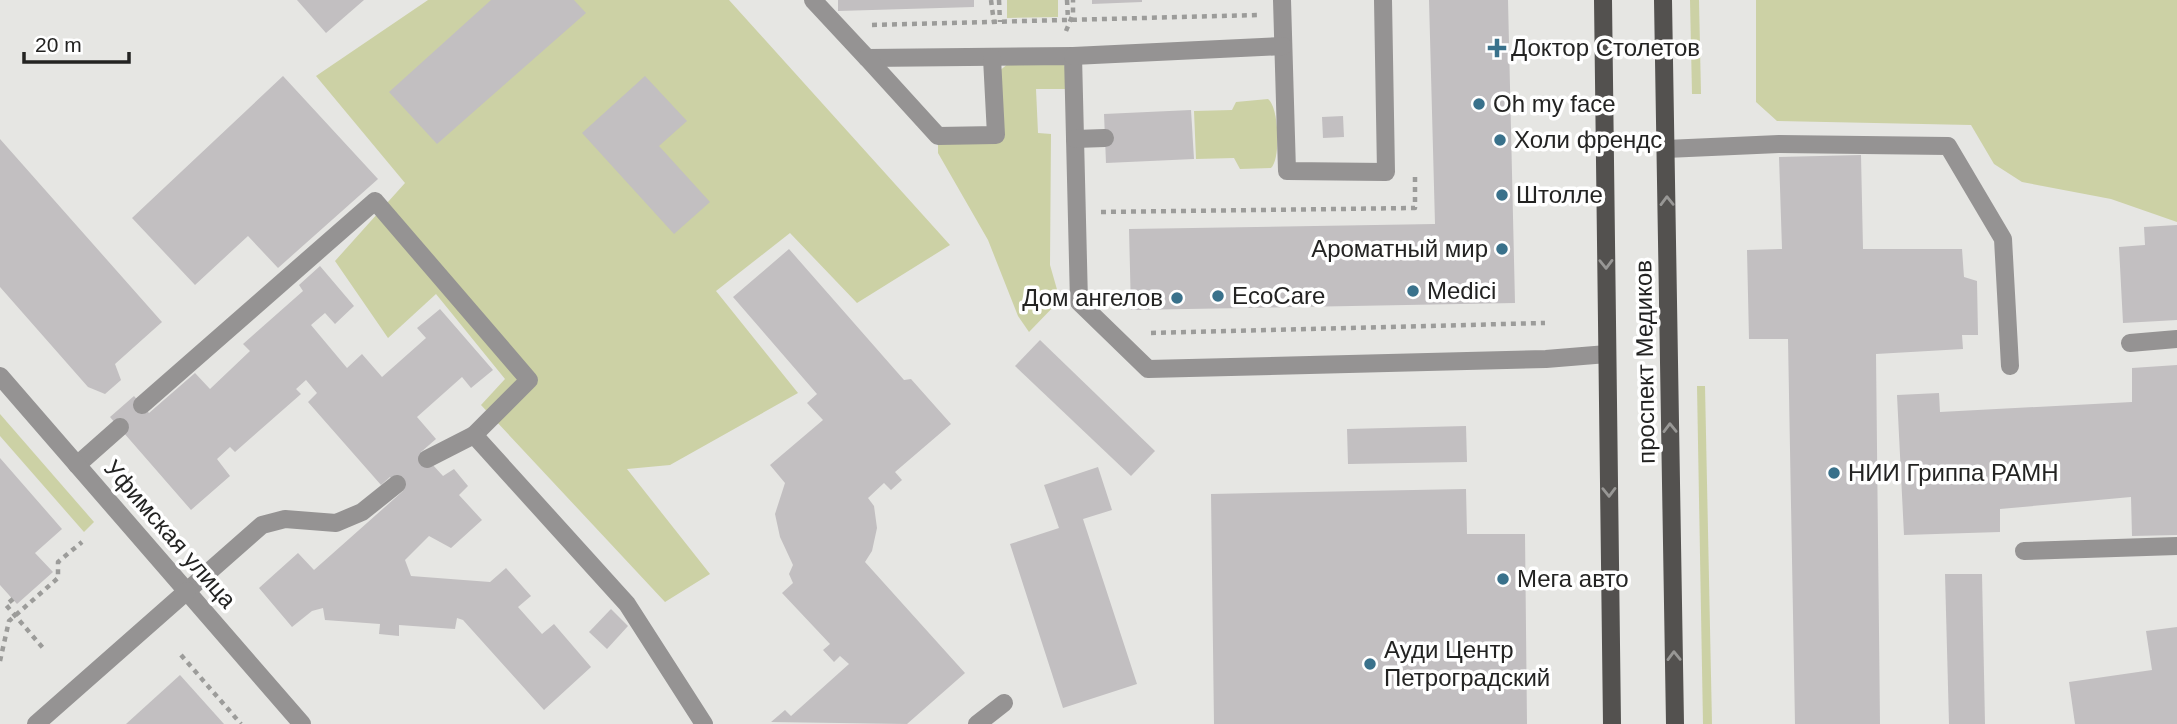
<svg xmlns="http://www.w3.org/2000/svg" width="2177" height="724" viewBox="0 0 2177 724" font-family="Helvetica,sans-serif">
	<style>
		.green { fill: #ccd1a5 }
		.building { fill: #c2bfc1 }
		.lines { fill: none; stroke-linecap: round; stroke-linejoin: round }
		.path { stroke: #9c9c9a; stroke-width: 4.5; stroke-dasharray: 5 5; stroke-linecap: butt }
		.lane { stroke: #959393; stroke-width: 18 }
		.street { stroke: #959393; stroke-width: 18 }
		.primary { stroke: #53514f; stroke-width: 18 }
		.oneway { stroke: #989795 }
		.poi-dot { fill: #39718b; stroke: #fff; stroke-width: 2.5 }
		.labels { text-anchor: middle; stroke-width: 7; stroke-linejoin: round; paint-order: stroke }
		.poi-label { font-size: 24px; fill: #232322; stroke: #fff; text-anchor: start }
		.street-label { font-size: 24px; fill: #232322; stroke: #fff }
	</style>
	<rect width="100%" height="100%" fill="#e6e6e3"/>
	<g class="green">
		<polygon points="428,0 729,0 950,245 857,303 790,233 716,291 798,393 670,465 627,469 710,574 665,602 481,405 505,379 436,294 388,338 335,261 405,183 316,76"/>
		<polygon points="1007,0 1058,0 1058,17 1007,18"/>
		<polygon points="1690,0 1699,0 1701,94 1692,94"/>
		<polygon points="1756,0 2177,0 2177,222 2111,199 2022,182 1994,164 1971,125 1777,121 1756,102"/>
		<polygon points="1009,63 1064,64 1071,89 1036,89 1038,133 1051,134 1050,265 1060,300 1029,332 1018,316 988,240 938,153 938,139 999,137 998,72"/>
		<path d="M1268 99C1279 107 1281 159 1271 168L1240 169 1234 158 1196 159 1194 111 1232 110 1236 102Z"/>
		<polygon points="1697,386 1705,386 1712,724 1703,724"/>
		<polygon points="0,414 94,522 84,532 0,436"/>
	</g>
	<g class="building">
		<polygon points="297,0 364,0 326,33"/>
		<polygon points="491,0 574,0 586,13 437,144 389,92"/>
		<polygon points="838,0 974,0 974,7 838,11"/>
		<polygon points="1092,0 1142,0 1142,2 1092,4"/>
		<polygon points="1429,0 1508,0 1515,303 1131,310 1129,229 1435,224"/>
		<polygon points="283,76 378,179 278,268 248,236 195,285 132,218"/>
		<polygon points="645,76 687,121 659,146 710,202 674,234 582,133"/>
		<polygon points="1191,110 1194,159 1106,163 1104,114"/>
		<polygon points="1343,116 1344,137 1323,138 1322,117"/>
		<polygon points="0,139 162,322 115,364 121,380 105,394 88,387 0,287"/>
		<polygon points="1861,155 1863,249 1962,249 1964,277 1977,281 1978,335 1962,335 1963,349 1876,354 1880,724 1795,724 1788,339 1749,339 1747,250 1782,249 1779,157"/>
		<polygon points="2177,225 2177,320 2123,323 2119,247 2145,245 2144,227"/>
		<polygon points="789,249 904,380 911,379 951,424 895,472 902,480 891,490 884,483 868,498 874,506 877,528 872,551 865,562 965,673 907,724 771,722 785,710 791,716 849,664 840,656 834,662 823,650 830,644 782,593 793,583 789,574 793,565 780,537 775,514 785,483 770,465 823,420 807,403 817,394 733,297"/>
		<polygon points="320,266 354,306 335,324 325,313 311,325 347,368 362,354 382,377 426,338 417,328 440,309 493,370 471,388 462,377 417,417 436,439 421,452 443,476 454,469 468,486 459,495 482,520 451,548 429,536 405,560 411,576 490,582 506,568 531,596 518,607 542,634 554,624 591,667 544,710 463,620 457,618 455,629 399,625 399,636 379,634 380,624 325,620 323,608 312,611 292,627 259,588 298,553 314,570 403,491 390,477 381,485 308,402 317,393 306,380 296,389 301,394 235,452 230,447 217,459 230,476 191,510 110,417 134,396 149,413 195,373 210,389 250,351 243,344 303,291 299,285"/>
		<polygon points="1040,340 1155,451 1131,476 1015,366"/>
		<polygon points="2177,365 2177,535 2132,536 2131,497 2000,509 2000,532 1904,535 1897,395 1939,393 1940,412 2132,402 2132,368"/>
		<polygon points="1466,426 1467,462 1348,464 1347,429"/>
		<polygon points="0,458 62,529 35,553 53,572 17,604 0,585"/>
		<polygon points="1098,467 1112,510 1083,519 1137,684 1063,708 1010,544 1059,528 1044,485"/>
		<polygon points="1466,489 1467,534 1525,534 1527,724 1214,724 1211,494"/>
		<polygon points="1945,574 1982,574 1985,724 1949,724"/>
		<polygon points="611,609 628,626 607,649 589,632"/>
		<polygon points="2177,627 2177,724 2075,724 2069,682 2152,670 2146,631"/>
		<polygon points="180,675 224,724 126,724"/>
	</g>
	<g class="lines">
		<g class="path">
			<polyline points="991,0 994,23"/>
			<polyline points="999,0 1000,22"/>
			<polyline points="1067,0 1068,20"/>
			<polyline points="872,25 1258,15"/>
			<polyline points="1066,31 1073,14 1073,0"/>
			<polyline points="1101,212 1415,208 1415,174"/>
			<polyline points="1151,333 1545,323"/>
			<polyline points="13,599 6,605 43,648"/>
			<polyline points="181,655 241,724"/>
			<polyline points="0,661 9,621 58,578 58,562 82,542"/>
		</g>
		<g class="lane">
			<polyline points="813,0 867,58 1073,56 1079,302 1148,369 1546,359 1607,354"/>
			<polyline points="1282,0 1287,171 1386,172 1383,0"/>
			<polyline points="1073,56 1283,46"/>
			<polyline points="867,58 938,136 996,135 992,58"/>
			<polyline points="1075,139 1105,138"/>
			<polyline points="1666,149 1779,144 1948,146 2003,239 2010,366"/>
			<polyline points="2130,343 2177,339"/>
			<polyline points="142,405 375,201 529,380 474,435"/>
			<polyline points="427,459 474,435 627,604 704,724"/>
			<polyline points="77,465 120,427"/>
			<polyline points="2024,551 2177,546"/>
			<polyline points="187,591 262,525 285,519 336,523 362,512 397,484"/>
			<polyline points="977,724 1004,703"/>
		</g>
		<g class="street">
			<polyline points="0,376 302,724"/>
			<polyline points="36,724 187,591"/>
		</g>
		<g class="primary">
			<polyline points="1603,0 1612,724"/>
			<polyline points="1663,0 1675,724"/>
		</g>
	</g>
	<defs><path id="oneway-chevron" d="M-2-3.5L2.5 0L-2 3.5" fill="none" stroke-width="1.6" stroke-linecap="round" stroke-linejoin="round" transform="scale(1.75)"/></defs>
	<g class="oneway">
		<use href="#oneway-chevron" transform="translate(1667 201) rotate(-91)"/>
		<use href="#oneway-chevron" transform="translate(1606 264) rotate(89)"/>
		<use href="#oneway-chevron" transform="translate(1670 428) rotate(-91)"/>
		<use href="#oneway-chevron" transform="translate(1609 492) rotate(89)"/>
		<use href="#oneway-chevron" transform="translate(1674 656) rotate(-91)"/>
	</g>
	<g class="poi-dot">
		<path d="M1493.5 37.5h7v7h7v7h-7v7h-7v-7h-7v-7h7z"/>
		<circle cx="1479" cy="104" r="7"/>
		<circle cx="1500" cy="140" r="7"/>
		<circle cx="1502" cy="195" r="7"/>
		<circle cx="1502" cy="249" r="7"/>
		<circle cx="1413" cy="291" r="7"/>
		<circle cx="1218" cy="296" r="7"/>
		<circle cx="1177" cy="298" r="7"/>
		<circle cx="1834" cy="473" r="7"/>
		<circle cx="1503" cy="579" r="7"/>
		<circle cx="1370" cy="664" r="7"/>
	</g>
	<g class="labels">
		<g class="poi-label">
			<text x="1511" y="56">Доктор Столетов</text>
			<text x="1493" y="112">Oh my face</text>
			<text x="1514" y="148">Холи френдс</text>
			<text x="1516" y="203">Штолле</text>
			<text x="1488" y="257" text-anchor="end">Ароматный мир</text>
			<text x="1427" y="299">Medici</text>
			<text x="1232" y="304">EcoCare</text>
			<text x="1163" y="306" text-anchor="end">Дом ангелов</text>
			<text x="1848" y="481">НИИ Гриппа РАМН</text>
			<text x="1517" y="587">Мега авто</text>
			<text x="1384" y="658">Ауди Центр<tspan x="1384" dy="28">Петроградский</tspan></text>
		</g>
		<g class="street-label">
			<text transform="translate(1645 362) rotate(-91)" y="8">проспект Медиков</text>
			<text transform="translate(170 534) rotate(49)" y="8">Уфимская улица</text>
		</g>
	</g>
	<path d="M24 52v10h105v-10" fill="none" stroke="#232322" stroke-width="3.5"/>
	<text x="35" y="52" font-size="21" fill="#232322" stroke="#ffffff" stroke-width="5" paint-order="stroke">20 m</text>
</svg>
